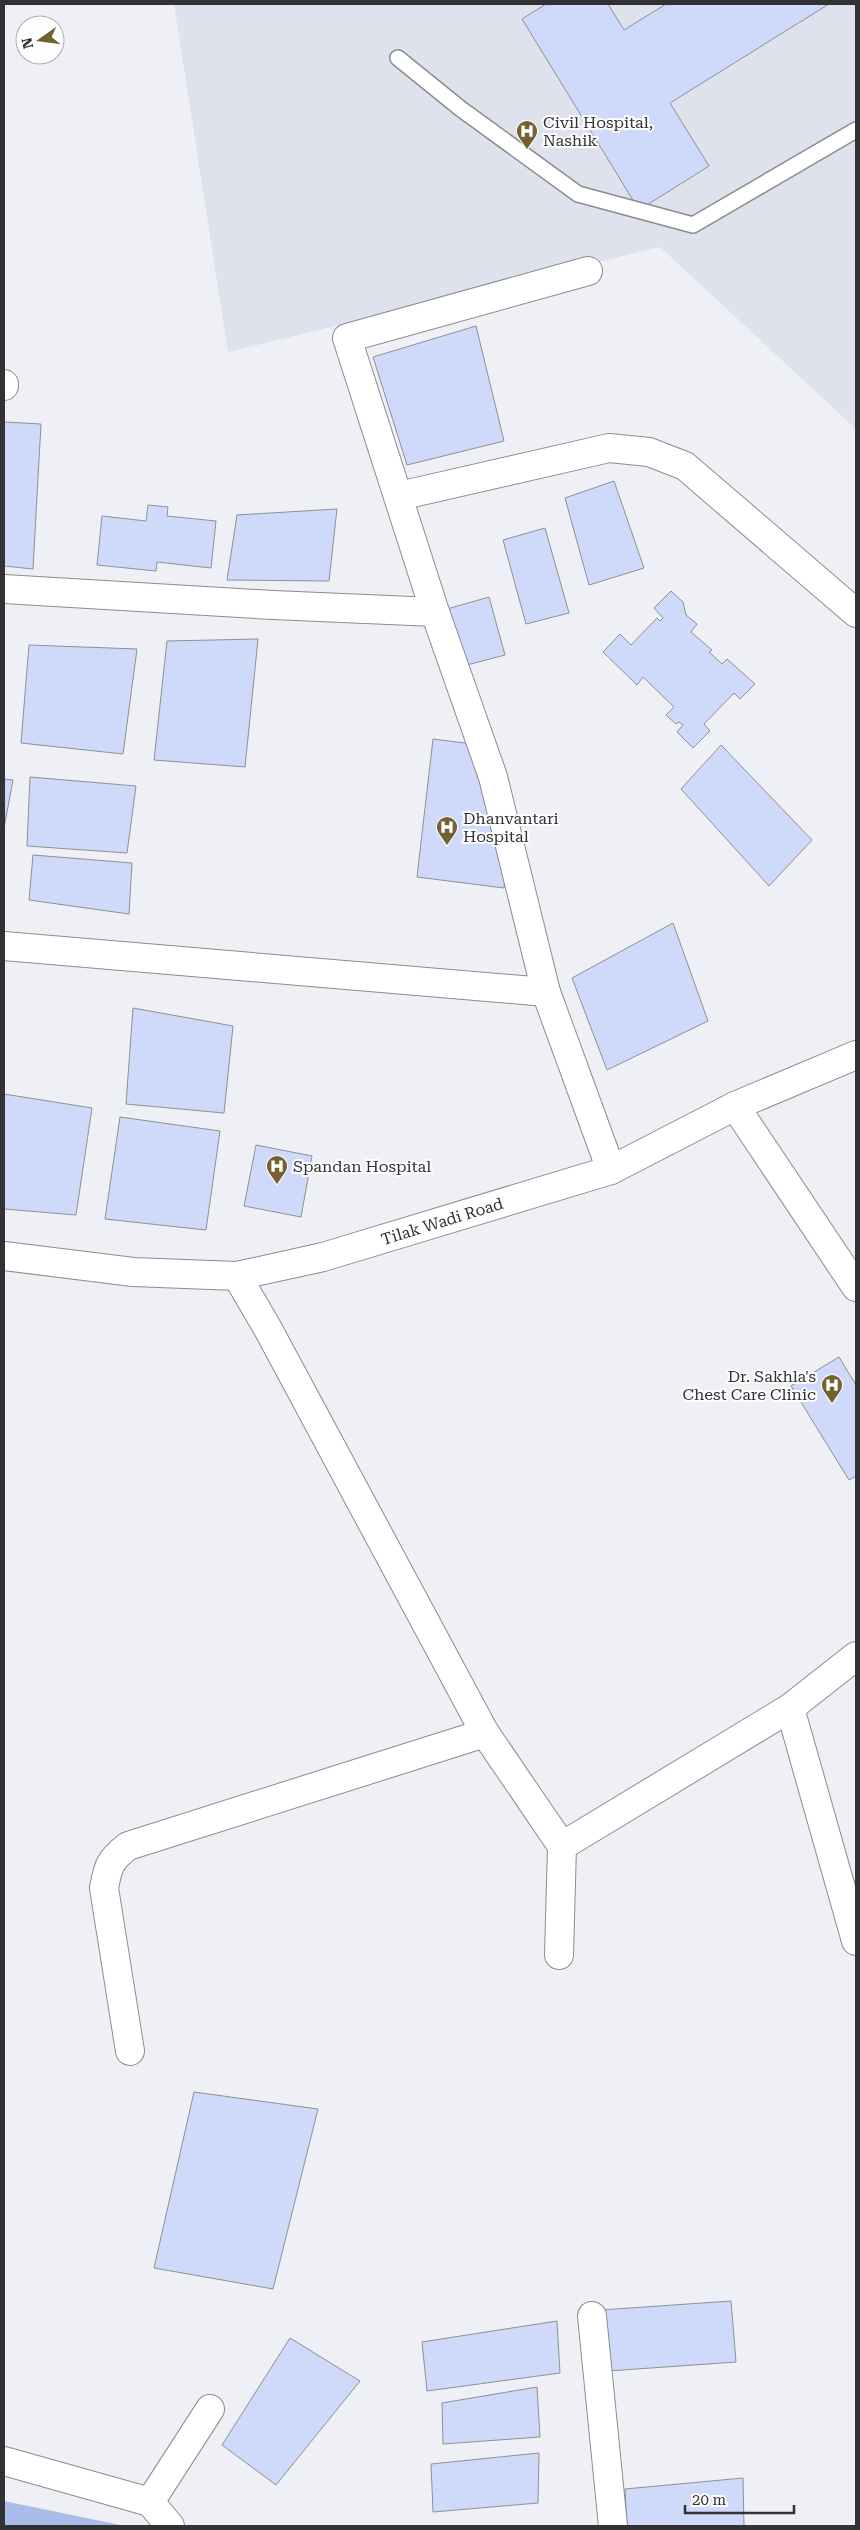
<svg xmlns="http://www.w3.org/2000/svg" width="860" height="2530" viewBox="0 0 860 2530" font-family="'Roboto Serif',serif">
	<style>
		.built { fill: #dee2ed }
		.green { fill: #acbcea }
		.building { fill: #cfdafa; stroke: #8e9094 }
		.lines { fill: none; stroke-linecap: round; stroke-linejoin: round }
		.service-casing { stroke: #8b8c90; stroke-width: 18 }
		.minor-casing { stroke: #8b8c90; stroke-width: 30 }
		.tertiary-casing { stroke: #8b8c90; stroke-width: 30 }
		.service { stroke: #fff; stroke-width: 15 }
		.minor { stroke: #fff; stroke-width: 28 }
		.tertiary { stroke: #fff; stroke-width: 28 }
		.labels { text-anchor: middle; stroke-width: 4; stroke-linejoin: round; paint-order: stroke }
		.poi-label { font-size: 16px; fill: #323234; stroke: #fefeff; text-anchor: start }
		.street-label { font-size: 16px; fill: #323234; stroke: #fefeff }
	</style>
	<rect width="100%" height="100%" fill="#eff0f5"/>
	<polygon class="built" points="174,4 856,4 856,429 660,247 228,352"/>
	<polygon class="green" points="4,2501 125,2526 4,2526"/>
	<g class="building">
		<polygon points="546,4 608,4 624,30 666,4 829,4 670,103 709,166 639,210 522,19"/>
		<polygon points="476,326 504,441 407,465 373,357"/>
		<polygon points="4,422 41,424 33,569 4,566"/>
		<polygon points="614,481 644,568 589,585 565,498"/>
		<polygon points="148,505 168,507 167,516 216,521 211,568 157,562 156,571 97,565 102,516 146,521"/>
		<polygon points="337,509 329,581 227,580 237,515"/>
		<polygon points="545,528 569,613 526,624 503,540"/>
		<polygon points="671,591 683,602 686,615 697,624 691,632 712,650 709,652 722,664 727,659 755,684 740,699 734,693 704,724 710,731 693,748 677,732 683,725 679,722 676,724 666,715 674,707 643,677 637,685 603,652 620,634 631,645 657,618 660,621 663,618 654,608"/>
		<polygon points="489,597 505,655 463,666 447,609"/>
		<polygon points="258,639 245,767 154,760 167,641"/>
		<polygon points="29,645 137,649 123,754 21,743"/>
		<polygon points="433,739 481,745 477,777 493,779 509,843 504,888 417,877"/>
		<polygon points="721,745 812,840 769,886 681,789"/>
		<polygon points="30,777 136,786 127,853 27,846"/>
		<polygon points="4,779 13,780 4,828"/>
		<polygon points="33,855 132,863 129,914 29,900"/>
		<polygon points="673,923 708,1021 607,1070 572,978"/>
		<polygon points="133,1008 233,1026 224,1113 126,1104"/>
		<polygon points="4,1094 92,1108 76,1215 4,1209"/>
		<polygon points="120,1117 220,1131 206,1230 105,1219"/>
		<polygon points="256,1145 312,1156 301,1217 244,1206"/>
		<polygon points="839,1357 856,1385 856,1476 849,1480 791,1386"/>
		<polygon points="194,2092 318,2109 273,2289 154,2268"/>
		<polygon points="731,2301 736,2362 608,2371 601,2310"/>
		<polygon points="557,2321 560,2373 427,2391 422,2342"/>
		<polygon points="290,2338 360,2381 276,2485 222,2445"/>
		<polygon points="537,2387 540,2437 443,2444 442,2403"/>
		<polygon points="539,2453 538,2503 433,2512 431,2464"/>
		<polygon points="743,2478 744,2526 627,2526 625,2489"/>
	</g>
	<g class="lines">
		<g class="service-casing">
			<polyline id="service" points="398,58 461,109 578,194 693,225 856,130"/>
		</g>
		<g class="minor-casing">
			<g id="minor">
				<polyline points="588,271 347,338 435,612 493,777 546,992 611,1170"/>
				<polyline points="4,384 4,386"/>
				<polyline points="399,496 609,448 649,452 685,466 856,613"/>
				<polyline points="4,589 273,605 435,612"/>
				<polyline points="4,946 546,992"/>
				<polyline points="237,1276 268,1329 485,1733"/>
				<polyline points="856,1656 790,1708 856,1941"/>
				<polyline points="562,1846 790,1708"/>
				<path d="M130 2051 104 1888C108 1866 110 1860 128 1846L485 1733 562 1846 559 1955"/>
				<polyline points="592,2316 613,2526"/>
				<polyline points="4,2461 150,2502 170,2526"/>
				<polyline points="150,2502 210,2409"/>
			</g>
		</g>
		<g class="tertiary-casing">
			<g id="tertiary">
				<polyline points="735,1106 856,1287"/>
				<polyline points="4,1256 133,1272 237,1276 323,1257 611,1170 735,1106 856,1055"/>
			</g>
		</g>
		<use href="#service" class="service"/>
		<use href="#minor" class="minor"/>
		<use href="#tertiary" class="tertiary"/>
	</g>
	<defs>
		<g id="hospital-pin" transform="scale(1.125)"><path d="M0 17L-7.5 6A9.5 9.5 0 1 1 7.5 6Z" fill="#73612f" stroke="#fefeff"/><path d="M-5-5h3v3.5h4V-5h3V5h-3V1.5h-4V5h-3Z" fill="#fff"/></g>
	</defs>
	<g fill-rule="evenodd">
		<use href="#hospital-pin" x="527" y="131"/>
		<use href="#hospital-pin" x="447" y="827"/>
		<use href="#hospital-pin" x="277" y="1166"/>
		<use href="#hospital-pin" x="832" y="1385"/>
	</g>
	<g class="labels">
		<g class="poi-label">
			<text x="543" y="128">Civil Hospital,<tspan x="543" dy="18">Nashik</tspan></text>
			<text x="463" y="824">Dhanvantari<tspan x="463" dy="18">Hospital</tspan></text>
			<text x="293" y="1172">Spandan Hospital</text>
			<text x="816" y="1382" text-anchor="end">Dr. Sakhla's<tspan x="816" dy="18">Chest Care Clinic</tspan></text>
		</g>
		<g class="street-label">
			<text transform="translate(442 1221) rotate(-17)" y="6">Tilak Wadi Road</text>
		</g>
	</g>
	<rect width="860" height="2530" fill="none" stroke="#323234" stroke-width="10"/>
	<g transform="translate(40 40) rotate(256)"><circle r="24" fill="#fefeff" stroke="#acacae"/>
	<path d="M0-4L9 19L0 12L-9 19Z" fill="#73612f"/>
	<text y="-8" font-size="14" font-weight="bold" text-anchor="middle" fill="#323234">N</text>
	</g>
	<path d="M685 2505v8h109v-8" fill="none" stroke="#323234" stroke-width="2.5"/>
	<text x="692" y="2505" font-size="15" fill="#323234" stroke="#fefeff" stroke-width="4" paint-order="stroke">20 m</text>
</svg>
